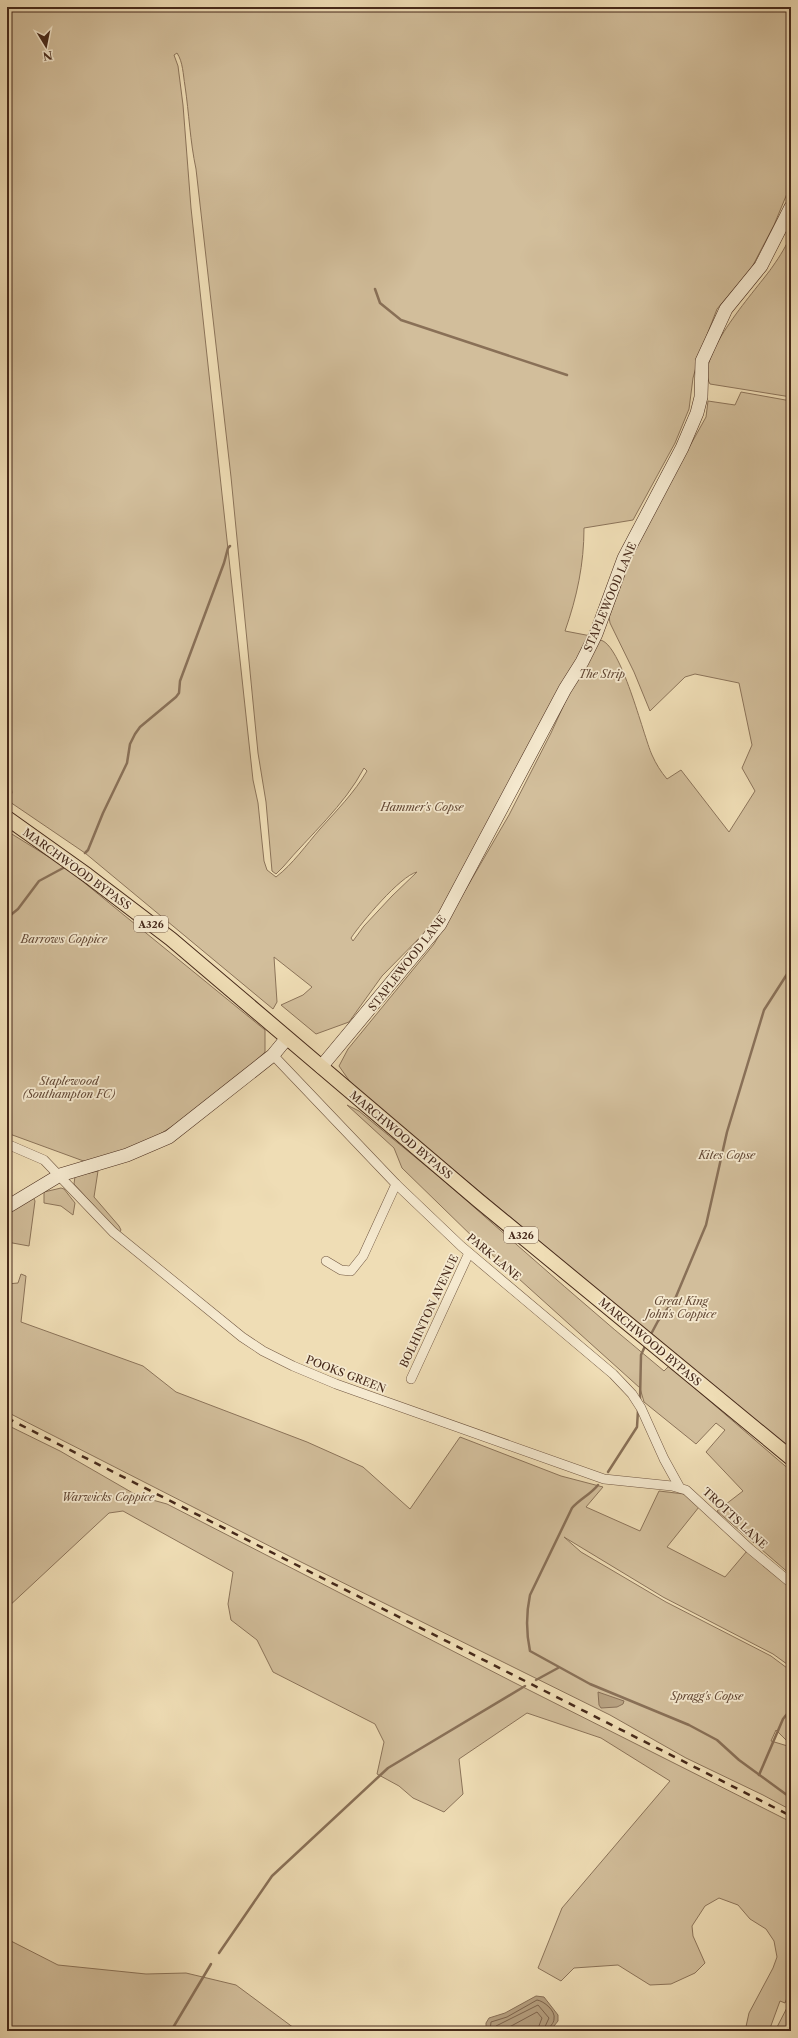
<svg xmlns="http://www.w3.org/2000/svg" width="798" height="2038" viewBox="0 0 798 2038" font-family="'Libre Caslon Text',serif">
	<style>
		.green { fill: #d2be9b; stroke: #8c745a; fill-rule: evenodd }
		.water { fill: #b6a080; stroke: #897057 }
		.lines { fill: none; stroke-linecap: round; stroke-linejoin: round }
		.shore { stroke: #7e644d; stroke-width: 1 }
		.stream { stroke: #897057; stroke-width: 2.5 }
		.street-casing { stroke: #705641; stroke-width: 10 }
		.secondary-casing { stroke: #46291a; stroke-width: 14 }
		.primary-casing { stroke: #46291a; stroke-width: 16 }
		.street { stroke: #f5e9cf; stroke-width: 9 }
		.secondary { stroke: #f5e9cf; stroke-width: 13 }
		.primary { stroke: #efddb5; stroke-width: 14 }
		.rail { stroke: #46291a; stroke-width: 2.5; stroke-dasharray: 7 7; stroke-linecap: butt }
		.labels { text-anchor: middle; stroke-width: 3.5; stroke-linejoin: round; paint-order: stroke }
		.shield { fill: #f5e9cf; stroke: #7a6350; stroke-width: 1 }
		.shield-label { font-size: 10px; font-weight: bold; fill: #46291a }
		.street-label { font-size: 11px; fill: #46291a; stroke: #f5e9cf }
		.park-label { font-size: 11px; font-style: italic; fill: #624734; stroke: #f5e9cf }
	</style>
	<rect width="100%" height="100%" fill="#efddb5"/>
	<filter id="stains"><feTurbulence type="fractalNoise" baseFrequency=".005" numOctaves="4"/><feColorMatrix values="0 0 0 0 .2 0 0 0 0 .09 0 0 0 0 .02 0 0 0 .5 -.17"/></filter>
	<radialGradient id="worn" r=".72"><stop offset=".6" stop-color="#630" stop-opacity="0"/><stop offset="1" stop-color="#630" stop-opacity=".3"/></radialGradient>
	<g class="green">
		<path d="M7 7H791V184L774 225 751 269 717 309 700 353 693 378 689 409 675 443 633 520 584 528C584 564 577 597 565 631L591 636 436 921 382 976 349 1022 316 1034 281 1005 303 995 312 987 274 957 277 1002 273 1009 85 853 7 800 12 793 7 754ZM177 53C183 62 183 74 185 86 189 113 190 141 196 169L231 477 258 753 266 802 272 871 276 874 283 867C310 835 344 806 364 768L367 771C354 793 337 810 320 829 306 845 293 864 276 877L267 870 264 861 258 803 253 780 191 208 183 105 178 66 174 55ZM417 872 392 896 364 926 353 941 351 938C361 923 400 876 417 872Z"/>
		<path d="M791 234V397L710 384C693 357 759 287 773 266 780 256 787 245 791 234Z"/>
		<path d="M741 392 791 401V1449L594 1289 538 1240 353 1086 339 1066 348 1049 434 944 509 815 551 733 573 685 600 640C621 643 643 735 652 755 656 764 661 772 667 779L681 770 729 832 755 791 742 768 752 745 739 683 695 674 685 677 650 711 634 672 610 623 609 617 636 543 706 417 708 401 735 405Z"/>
		<polygon points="7,831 65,867 265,1030 265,1052 213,1101 152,1139 89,1163 7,1133"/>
		<path d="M347 1105 359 1111C395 1141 432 1170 467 1201 532 1258 597 1316 664 1371L669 1366 791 1471V1575L717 1511 743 1491 706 1452 725 1430 716 1423 696 1444 644 1402 640 1388 478 1242 402 1168 394 1148Z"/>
		<polygon points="98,1171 94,1197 119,1226 121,1230 119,1233 74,1184 75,1176"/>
		<polygon points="61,1188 64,1189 75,1203 73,1215 61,1206 44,1203 44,1192"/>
		<polygon points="33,1197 35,1201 29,1246 7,1242 7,1212"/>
		<polygon points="21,1274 26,1276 21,1322 143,1366 176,1392 307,1442 363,1467 410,1509 460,1437 561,1476 603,1487 586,1507 640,1531 659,1491 684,1494 699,1507 667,1547 725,1577 747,1551 791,1588 791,1667 773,1654 663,1597 564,1537 581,1552 666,1602 771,1656 791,1671 791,1745 776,1730 771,1741 791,1747 791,1810 763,1795 686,1758 610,1715 293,1558 7,1412 7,1284 18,1283"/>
		<polygon points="7,1425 60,1451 138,1496 167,1504 513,1682 791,1822 791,1988 785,2003 780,2001 769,2031 745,2031 749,2013 773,1968 777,1957 774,1941 766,1929 750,1919 738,1905 719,1898 705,1906 692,1926 693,1936 705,1963 695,1973 671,1984 650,1985 618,1965 574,1968 561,1981 538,1968 562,1908 670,1781 601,1738 527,1713 459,1759 463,1794 444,1812 413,1798 399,1786 377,1774 384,1742 375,1724 273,1672 257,1640 231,1620 228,1604 233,1572 123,1511 109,1513 7,1608"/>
		<polygon points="7,1939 58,1965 146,1974 186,1973 236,1985 298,2031 7,2031"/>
		<polygon points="791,2000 791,2026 788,2031 775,2031"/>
	</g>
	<g class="water">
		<polygon points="598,1692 624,1701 623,1704 617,1707 601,1708 599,1705"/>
		<polygon points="536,1996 544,1997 558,2015 558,2021 550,2031 486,2031 486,2023 489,2018 505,2013"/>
	</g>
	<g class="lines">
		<g class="shore">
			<path d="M490 2031 491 2022 507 2017 537 2000C544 2001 556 2011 554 2019 554 2024 549 2026 548 2031"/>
			<polyline points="495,2031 496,2026 538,2005 549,2018 543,2031"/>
			<polyline points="502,2031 537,2012 542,2018 537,2031"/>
		</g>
		<g class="stream">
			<polyline points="375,289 380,303 401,320 567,375"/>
			<polyline points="85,853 88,850 103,813 127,763 130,744 135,734 140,727 176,697 179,693 180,681 224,563 228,548 230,546"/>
			<polyline points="7,918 18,909 39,881 65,867"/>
			<polyline points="650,1336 658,1321 675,1299 706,1225 727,1132 764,1010 791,968"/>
			<polyline points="640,1400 641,1355 646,1344"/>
			<polyline points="608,1472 637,1427 638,1410"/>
			<path d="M598 1485C591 1494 580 1499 572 1508L530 1595C526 1614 526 1632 530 1651L590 1684 689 1725 717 1740 739 1760 791 1798"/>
			<polyline points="536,1680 558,1668"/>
			<polyline points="759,1775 783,1719 791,1709"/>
			<polyline points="219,1953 272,1876 388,1768 525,1686"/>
			<polyline points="171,2031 211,1964"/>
		</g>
		<g class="street-casing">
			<g id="street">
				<polyline points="273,1055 396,1184 461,1246 613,1374 632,1394 641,1408 664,1459 680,1488"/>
				<polyline points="7,1144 44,1160 113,1232 242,1337 263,1351 293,1366 336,1384 604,1479 672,1486 686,1490 750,1549 791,1583"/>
				<polyline points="326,1261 341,1270 351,1271 363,1256 396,1184"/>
				<polyline points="411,1379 469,1253"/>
			</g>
		</g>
		<g class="secondary-casing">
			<g id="secondary">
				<polyline points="321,1067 440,924 565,689 582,662 596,634 624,558 682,448 697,413 701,397 702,361 726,309 761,266 791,207"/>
				<polyline points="7,1207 60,1175 127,1155 169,1137 273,1055 287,1038"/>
			</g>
		</g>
		<g class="primary-casing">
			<polyline id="primary" points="7,818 87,875 171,939 479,1201 791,1458"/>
		</g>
		<use href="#street" class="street"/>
		<use href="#secondary" class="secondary"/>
		<use href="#primary" class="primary"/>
		<polyline class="rail" points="7,1418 791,1816"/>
	</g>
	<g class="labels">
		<g class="shield">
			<rect x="134" y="916" width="34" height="16" rx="3"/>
			<rect x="504" y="1227" width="34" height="16" rx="3"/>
		</g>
		<g class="shield-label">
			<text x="151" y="928">A326</text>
			<text x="521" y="1239">A326</text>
		</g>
		<g class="street-label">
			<text transform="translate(610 597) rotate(-67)" y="4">STAPLEWOOD LANE</text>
			<text transform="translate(77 869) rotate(36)" y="4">MARCHWOOD BYPASS</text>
			<text transform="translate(407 963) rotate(-52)" y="4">STAPLEWOOD LANE</text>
			<text transform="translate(401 1135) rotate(40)" y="4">MARCHWOOD BYPASS</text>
			<text transform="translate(494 1257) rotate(40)" y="4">PARK LANE</text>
			<text transform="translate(429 1311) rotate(-65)" y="4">BOLHINTON AVENUE</text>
			<text transform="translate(650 1342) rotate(40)" y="4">MARCHWOOD BYPASS</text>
			<text transform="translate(346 1374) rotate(21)" y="4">POOKS GREEN</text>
			<text transform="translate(735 1518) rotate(43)" y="4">TROTTS LANE</text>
		</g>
		<g class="park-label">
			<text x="602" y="678">The Strip</text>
			<text x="422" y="811">Hammer's Copse</text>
			<text x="64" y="943">Barrows Coppice</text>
			<text x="69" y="1085">Staplewood<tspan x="69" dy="13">(Southampton FC)</tspan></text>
			<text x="727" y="1159">Kites Copse</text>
			<text x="681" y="1305">Great King<tspan x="681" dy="13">John's Coppice</tspan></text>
			<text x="108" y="1501">Warwicks Coppice</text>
			<text x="707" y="1700">Spragg's Copse</text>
		</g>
	</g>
	<rect width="798" height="2038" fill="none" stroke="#efddb5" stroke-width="24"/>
	<rect x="8" y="8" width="782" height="2022" fill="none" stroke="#46291a" stroke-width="2"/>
	<rect x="12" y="12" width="774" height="2014" fill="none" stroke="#46291a"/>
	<g transform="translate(46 46) rotate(170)" stroke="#f5e9cf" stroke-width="3" paint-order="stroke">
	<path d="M0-3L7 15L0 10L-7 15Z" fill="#46291a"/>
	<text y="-6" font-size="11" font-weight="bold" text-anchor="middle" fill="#46291a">N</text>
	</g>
	<rect width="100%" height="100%" filter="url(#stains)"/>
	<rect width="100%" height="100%" fill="url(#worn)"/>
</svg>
